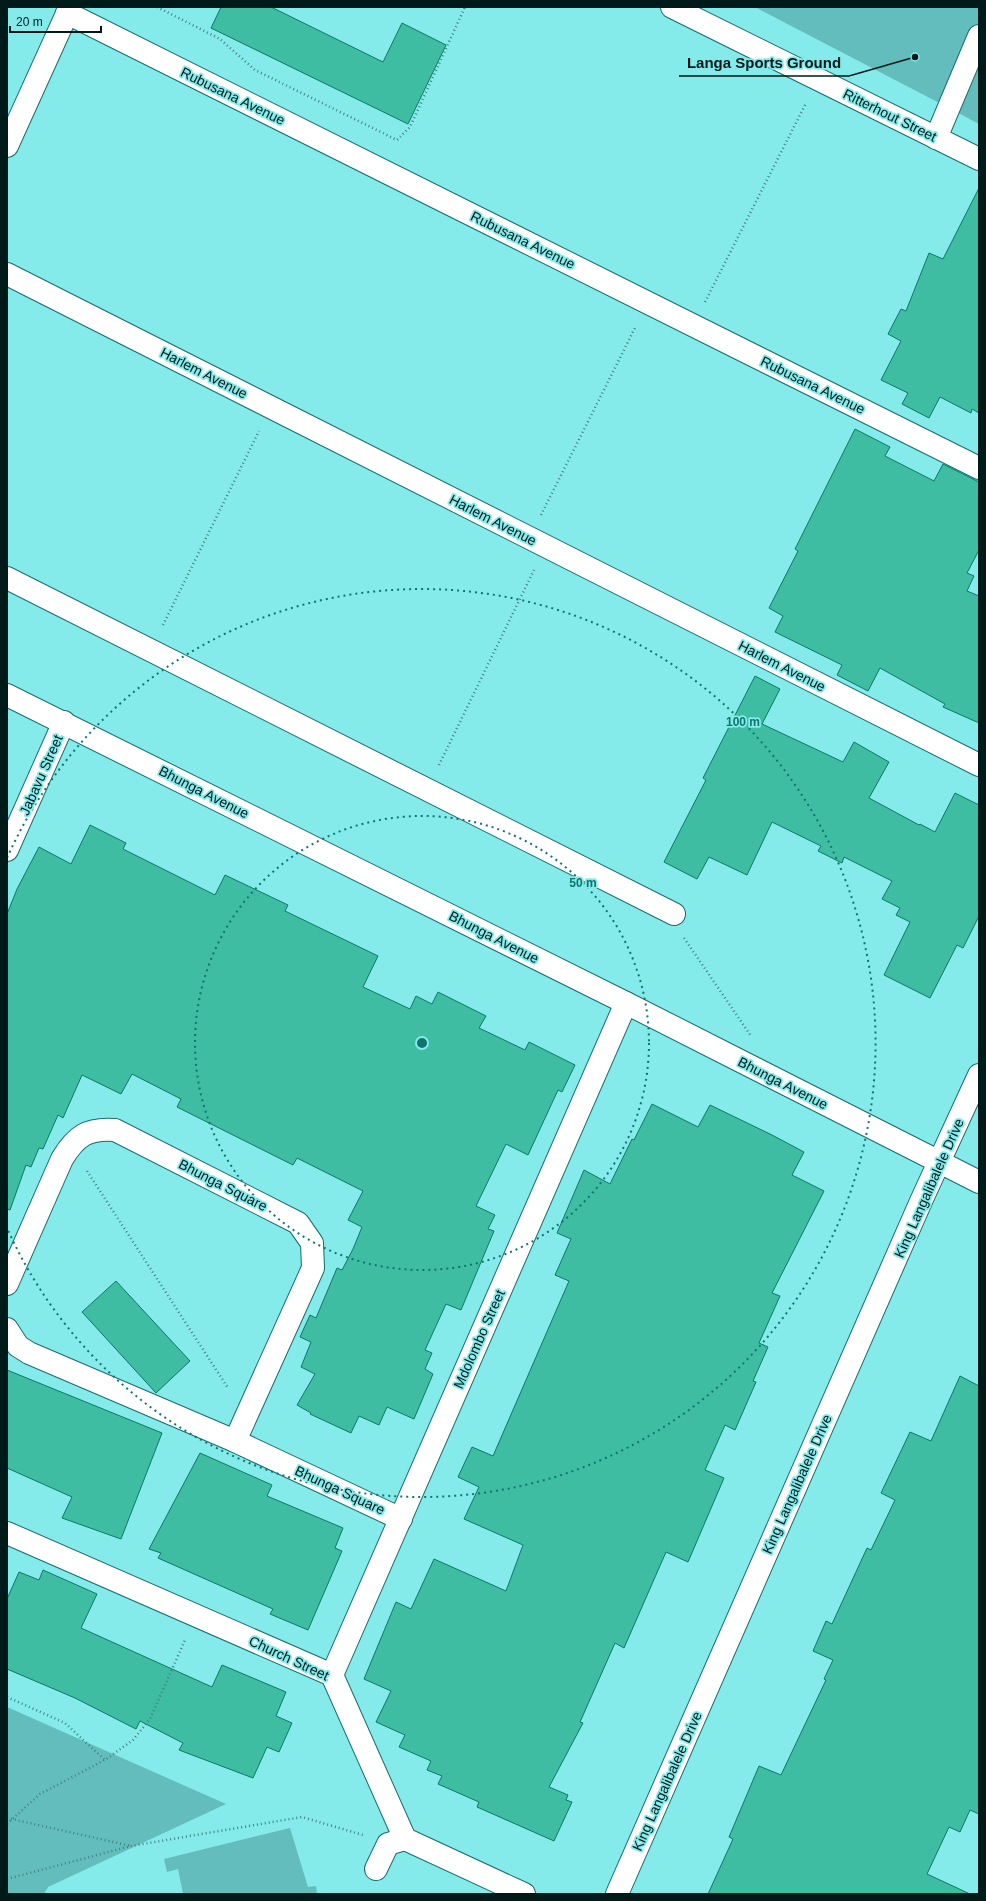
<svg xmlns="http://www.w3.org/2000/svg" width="986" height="1901" viewBox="0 0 986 1901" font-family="Helvetica,sans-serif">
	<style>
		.green { fill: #63bdbd }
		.building { fill: #3ebda2; stroke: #0a7a66 }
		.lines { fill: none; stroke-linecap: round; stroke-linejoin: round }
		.minor-casing { stroke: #186d6d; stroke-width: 24 }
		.path { stroke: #428383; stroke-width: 2.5; stroke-dasharray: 1 3; stroke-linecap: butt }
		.minor { stroke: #fff; stroke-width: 22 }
		.ring { fill: none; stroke: #0f766e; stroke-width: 2; stroke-dasharray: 2 4 }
		.labels { text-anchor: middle; stroke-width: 3.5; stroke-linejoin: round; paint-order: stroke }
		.street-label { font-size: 14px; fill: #001a1a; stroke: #84eaea }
		.centre { fill: #0f766e; stroke: #84eaea; stroke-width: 2 }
		.ring-label { font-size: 12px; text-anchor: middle; font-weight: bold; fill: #0f766e; stroke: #84eaea; stroke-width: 3.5; stroke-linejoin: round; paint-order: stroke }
		.leader { fill: none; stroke: #001a1a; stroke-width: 1.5 }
		.callout-dot { fill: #001a1a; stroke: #84eaea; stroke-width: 1.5 }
		.callout-label { font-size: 15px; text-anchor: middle; font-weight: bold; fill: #001a1a; stroke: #84eaea; stroke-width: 3.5; stroke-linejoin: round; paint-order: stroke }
	</style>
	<rect width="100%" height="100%" fill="#84eaea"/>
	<g class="green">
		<polygon points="755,7 979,7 979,124 949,108"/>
		<polygon points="7,1707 226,1804 48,1887 44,1894 7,1894"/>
		<polygon points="290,1828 308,1887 316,1886 317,1894 183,1894 178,1869 167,1872 164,1859"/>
	</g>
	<g class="building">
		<polygon points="221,7 271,7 383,62 402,23 446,45 408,124 211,28"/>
		<polygon points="979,188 979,413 972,409 971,413 940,397 929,418 902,404 908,393 881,380 901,341 888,334 901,309 906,311 929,253 943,259"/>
		<polygon points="855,429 890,447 885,456 934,481 943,464 979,482 979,550 967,573 974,576 967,591 979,596 979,723 943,707 945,704 880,668 868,691 837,675 842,665 775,632 783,616 769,608 798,551 795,549"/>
		<polygon points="755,676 780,689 762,724 843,762 854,742 889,762 869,798 919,825 920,824 935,832 955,793 979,805 979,916 963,948 957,945 930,998 884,975 910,922 896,915 900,908 882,899 892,881 844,857 842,863 818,851 821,846 772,822 747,875 709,857 697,879 664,862 706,780 703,778"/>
		<polygon points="90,825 126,843 123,849 215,895 225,875 288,905 285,911 378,956 363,987 410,1009 416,996 432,1004 438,992 486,1016 479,1028 525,1050 529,1042 575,1065 562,1092 558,1090 528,1155 506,1144 476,1206 495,1215 488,1229 494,1231 461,1310 446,1304 425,1350 432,1353 425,1369 433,1374 414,1419 387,1407 379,1425 359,1416 351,1433 310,1414 311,1413 297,1405 315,1374 301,1367 311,1342 300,1337 310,1315 316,1318 337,1268 342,1270 353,1249 362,1227 348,1220 363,1191 297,1158 293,1165 177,1107 181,1099 132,1074 121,1094 82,1075 63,1118 58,1115 43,1149 39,1148 31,1167 26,1165 10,1210 7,1209 7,914 17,889 39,847 71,864"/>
		<polygon points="652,1104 698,1127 710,1105 772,1135 804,1152 792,1175 824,1191 772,1293 780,1296 759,1343 768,1347 753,1381 756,1382 735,1430 725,1425 705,1470 724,1478 688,1562 666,1552 624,1648 615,1643 580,1722 583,1723 549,1787 568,1795 566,1800 572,1802 554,1841 477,1807 479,1802 438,1784 442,1776 427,1770 431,1761 399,1747 405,1735 376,1722 391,1691 364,1679 396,1602 411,1609 434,1559 506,1591 523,1545 464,1519 479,1487 458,1477 472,1447 493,1456 569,1281 555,1275 571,1239 557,1233 584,1170 610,1184 632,1139 634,1140"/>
		<polygon points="116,1281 190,1361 156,1393 82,1312"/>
		<polygon points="7,1370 162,1433 121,1539 62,1518 72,1497 7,1468"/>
		<polygon points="960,1376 979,1386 979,1814 970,1810 960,1832 949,1827 927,1874 970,1894 708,1894 733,1839 729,1837 759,1766 781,1775 826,1680 824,1679 833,1660 813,1651 826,1621 832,1624 867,1548 871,1550 895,1500 881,1493 910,1432 931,1441"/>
		<polygon points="200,1453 272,1485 267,1496 343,1528 335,1548 342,1551 308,1630 270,1614 273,1609 158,1558 161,1553 149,1549"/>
		<polygon points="43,1570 97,1594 81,1628 212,1687 222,1665 286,1692 276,1716 292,1723 279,1752 267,1747 253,1778 179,1750 183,1743 140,1721 136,1729 75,1698 7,1669 7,1599 19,1572 39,1580"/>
	</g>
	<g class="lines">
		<g class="minor-casing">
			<g id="minor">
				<polyline points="672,7 979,159"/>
				<polyline points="67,13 979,468"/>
				<polyline points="936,138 979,36"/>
				<polyline points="7,146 70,7"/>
				<polyline points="7,274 979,765"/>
				<polyline points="7,578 674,914"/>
				<polyline points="7,695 626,1003 979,1182"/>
				<polyline points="7,850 64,722"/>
				<path d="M7 1284 62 1159C76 1136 87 1128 115 1130L298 1223 312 1243 313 1268 235 1441"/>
				<polyline points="7,1329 18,1346 29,1353 235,1441 401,1519"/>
				<polyline points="7,1533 332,1675 405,1839 524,1894"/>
				<polyline points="332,1675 626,1003"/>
				<polyline points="376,1869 388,1844 405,1839"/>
				<polyline points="617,1894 922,1199 979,1075"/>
			</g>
		</g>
		<g class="path">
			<polyline points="157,7 220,39 255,70 397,140 410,127 465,7"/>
			<polyline points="705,302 806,103"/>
			<polyline points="541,515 636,326"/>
			<polyline points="163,625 259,431"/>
			<polyline points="439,765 534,570"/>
			<polyline points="684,938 751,1036"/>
			<polyline points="87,1171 228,1388"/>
			<polyline points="7,1697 65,1723 105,1760"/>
			<polyline points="7,1818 131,1846"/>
			<polyline points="7,1824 40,1794 105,1760 133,1740 150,1719 185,1640"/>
			<polyline points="7,1879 131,1846 302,1817 363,1835"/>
		</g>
		<use href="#minor" class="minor"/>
	</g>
	<g class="ring">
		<circle cx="422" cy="1043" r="227"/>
		<path d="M7 858A454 454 0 1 1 7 1228"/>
	</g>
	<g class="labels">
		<g class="street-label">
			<text transform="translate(233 96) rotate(26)" y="5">Rubusana Avenue</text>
			<text transform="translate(890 115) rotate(26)" y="5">Ritterhout Street</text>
			<text transform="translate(523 240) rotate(26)" y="5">Rubusana Avenue</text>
			<text transform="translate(204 373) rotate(27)" y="5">Harlem Avenue</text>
			<text transform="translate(813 385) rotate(26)" y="5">Rubusana Avenue</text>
			<text transform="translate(493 520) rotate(27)" y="5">Harlem Avenue</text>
			<text transform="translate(782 666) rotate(27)" y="5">Harlem Avenue</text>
			<text transform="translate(41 775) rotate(-66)" y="5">Jabavu Street</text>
			<text transform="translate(204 792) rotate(27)" y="5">Bhunga Avenue</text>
			<text transform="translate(494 937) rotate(27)" y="5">Bhunga Avenue</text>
			<text transform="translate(783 1083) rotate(27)" y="5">Bhunga Avenue</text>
			<text transform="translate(223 1185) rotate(27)" y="5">Bhunga Square</text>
			<text transform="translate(929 1188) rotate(-66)" y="5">King Langalibalele Drive</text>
			<text transform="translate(479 1339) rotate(-66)" y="5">Mdolombo Street</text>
			<text transform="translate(797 1484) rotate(-66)" y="5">King Langalibalele Drive</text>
			<text transform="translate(340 1490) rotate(25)" y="5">Bhunga Square</text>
			<text transform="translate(289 1658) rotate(25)" y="5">Church Street</text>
			<text transform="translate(667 1781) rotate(-66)" y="5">King Langalibalele Drive</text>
		</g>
	</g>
	<circle cx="422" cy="1043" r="6" class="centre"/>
	<g class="ring-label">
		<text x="743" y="726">100 m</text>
		<text x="583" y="887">50 m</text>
	</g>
	<path class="leader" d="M915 57L849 76H679"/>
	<circle class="callout-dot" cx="915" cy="57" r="4"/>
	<g class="callout-label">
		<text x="764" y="68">Langa Sports Ground</text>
	</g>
	<rect width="986" height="1901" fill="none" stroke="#001a1a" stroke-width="16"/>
	<path d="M10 26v6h91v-6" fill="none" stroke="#001a1a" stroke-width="2"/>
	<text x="16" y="26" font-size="12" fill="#001a1a" stroke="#84eaea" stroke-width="3" paint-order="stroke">20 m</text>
</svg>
